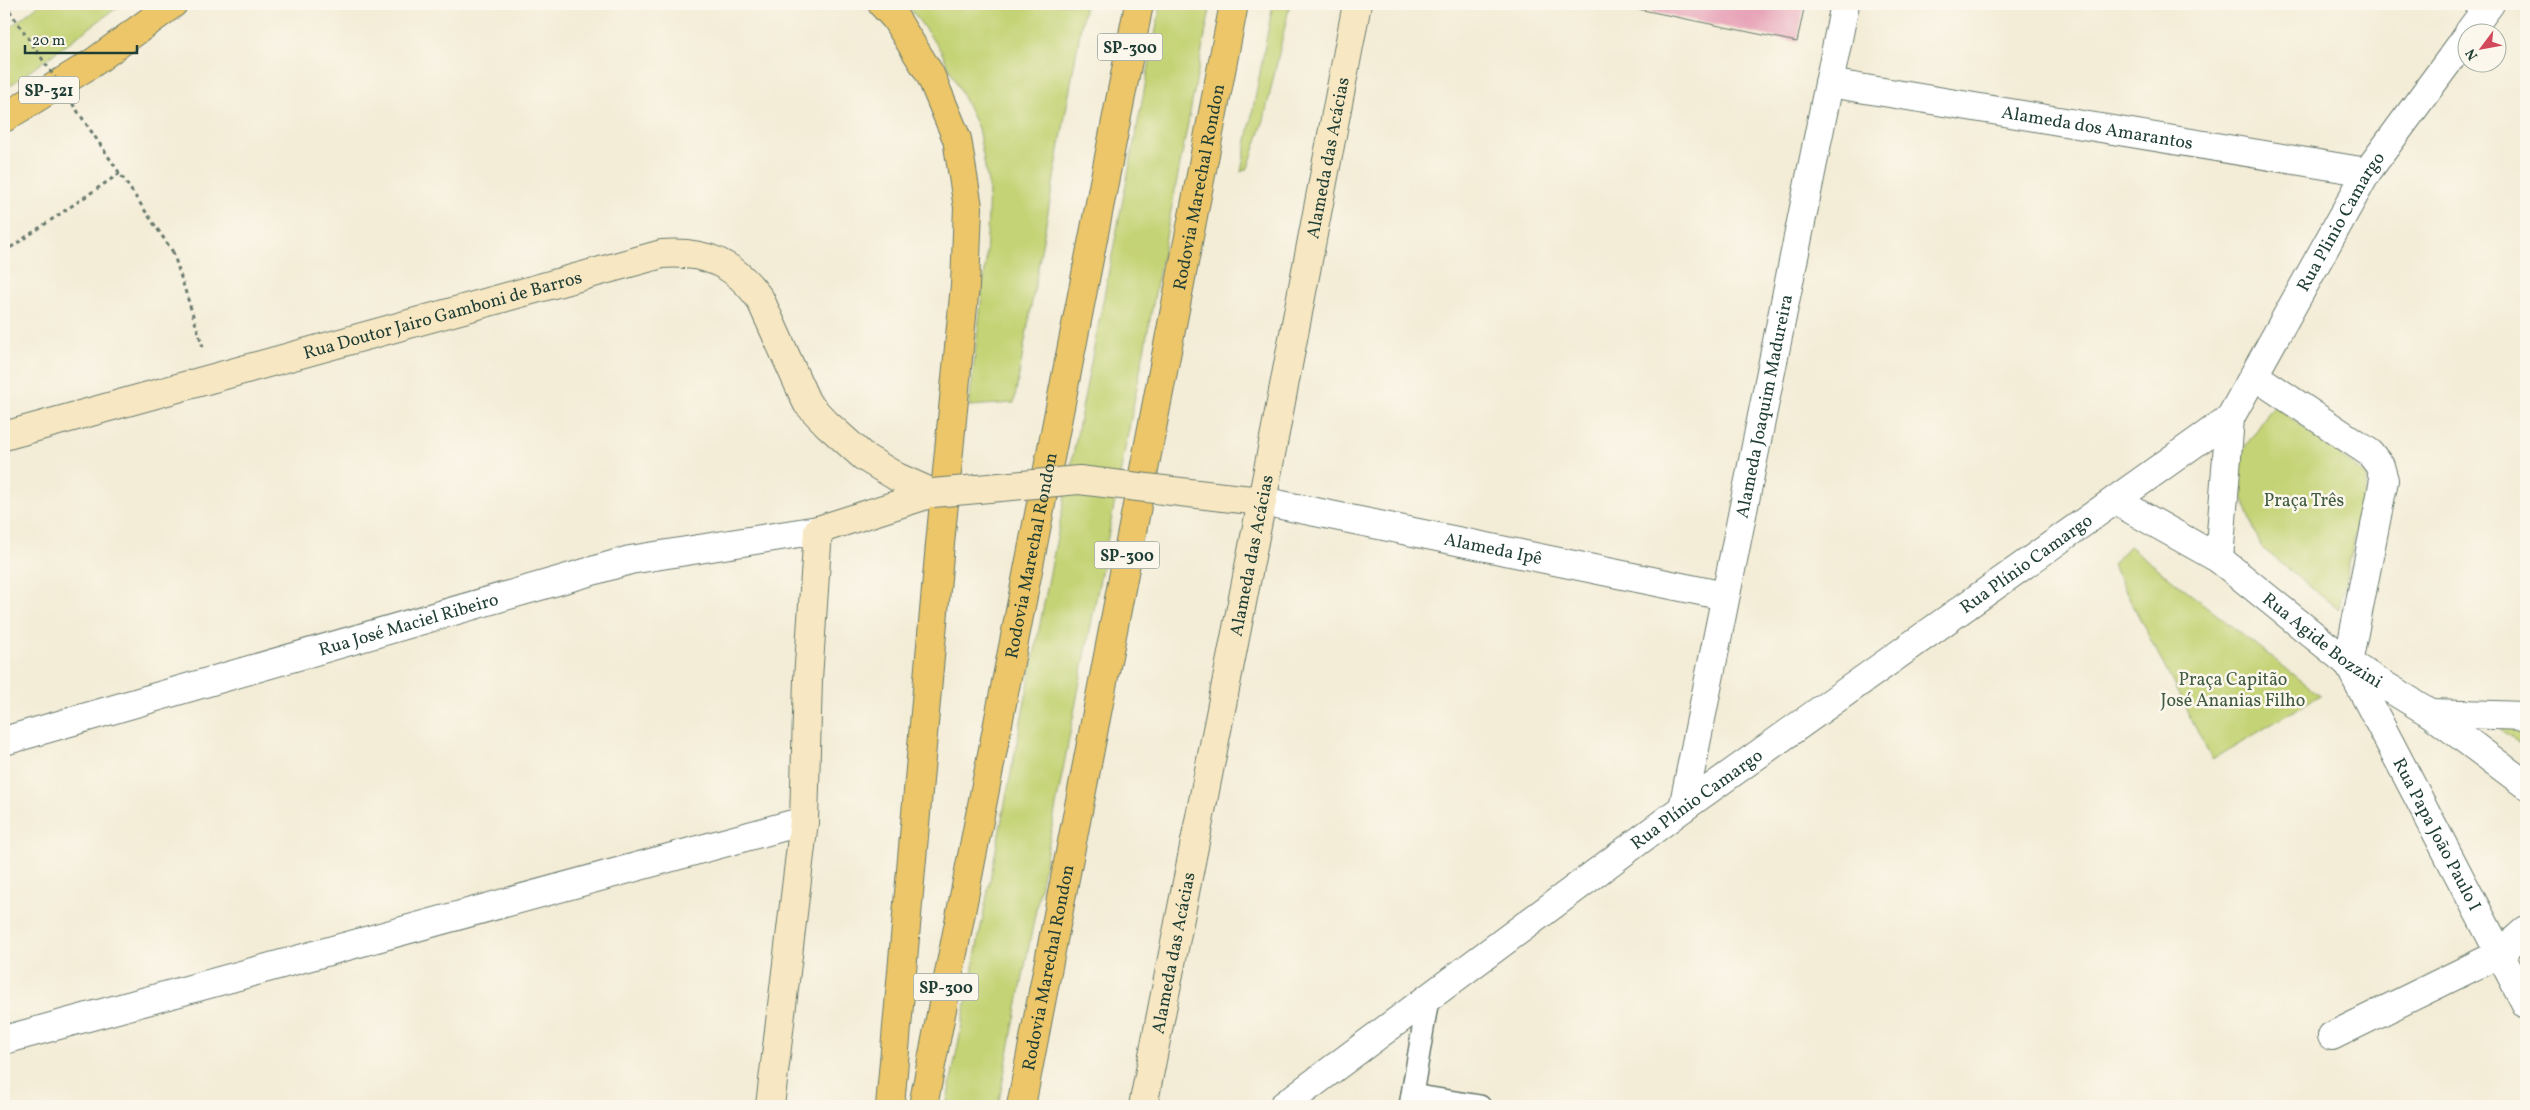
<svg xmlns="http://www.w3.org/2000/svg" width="2530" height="1110" viewBox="0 0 2530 1110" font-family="Vollkorn,serif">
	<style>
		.green { fill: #c4d375; stroke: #728854 }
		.building { fill: #e69fb5 }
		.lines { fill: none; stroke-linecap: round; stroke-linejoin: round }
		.lane-casing { stroke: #697a6d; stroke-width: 24 }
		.street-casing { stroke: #697a6d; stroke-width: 30 }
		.secondary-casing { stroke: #697a6d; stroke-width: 30 }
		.highway-casing { stroke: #697a6d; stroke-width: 30 }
		.path { stroke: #697a6d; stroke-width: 3; stroke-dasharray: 4 4; stroke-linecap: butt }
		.lane { stroke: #fff; stroke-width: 21 }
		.street { stroke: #fff; stroke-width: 28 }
		.secondary { stroke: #f7e8c3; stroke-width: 28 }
		.highway { stroke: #ecc669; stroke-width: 28 }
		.secondary-bridge-casing { stroke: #697a6d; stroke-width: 30; stroke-linecap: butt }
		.path-bridge { stroke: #697a6d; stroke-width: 3; stroke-dasharray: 4 4; stroke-linecap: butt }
		.secondary-bridge { stroke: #f7e8c3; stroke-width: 28 }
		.labels { text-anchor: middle; stroke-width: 5; stroke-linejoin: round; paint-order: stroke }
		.shield { fill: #fbf7ec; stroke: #61756b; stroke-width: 1 }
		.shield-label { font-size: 16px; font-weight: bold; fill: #1f3d34 }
		.street-label { font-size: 18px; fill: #1f3d34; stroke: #fbf7ec }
		.park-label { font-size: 18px; fill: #405b41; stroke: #fbf7ec }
	</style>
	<rect width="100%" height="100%" fill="#fbf7ec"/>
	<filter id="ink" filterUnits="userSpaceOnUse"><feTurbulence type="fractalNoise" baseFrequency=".02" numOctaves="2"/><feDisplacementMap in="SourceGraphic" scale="10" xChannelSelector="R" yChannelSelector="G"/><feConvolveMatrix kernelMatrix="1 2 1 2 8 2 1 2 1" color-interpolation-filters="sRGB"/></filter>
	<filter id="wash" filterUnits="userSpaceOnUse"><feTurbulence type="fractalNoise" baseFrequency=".0096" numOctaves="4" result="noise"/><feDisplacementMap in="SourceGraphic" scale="20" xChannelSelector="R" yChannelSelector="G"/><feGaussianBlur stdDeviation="1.12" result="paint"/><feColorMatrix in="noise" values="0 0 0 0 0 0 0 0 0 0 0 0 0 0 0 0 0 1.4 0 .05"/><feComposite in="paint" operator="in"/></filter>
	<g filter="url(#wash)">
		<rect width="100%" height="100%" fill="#f3ecd6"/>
		<g class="green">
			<polygon points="40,4 122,4 4,90 4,32"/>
			<polygon points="907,4 1085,4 1014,403 969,406 986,260 989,189 978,128 941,51"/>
			<polygon points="1161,4 1211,4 998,1106 946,1106"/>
			<polygon points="1273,4 1290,4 1264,120 1248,168 1241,172"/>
			<polygon points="2274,405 2368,477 2339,610 2261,547 2231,467"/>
			<polygon points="2129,546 2320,695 2212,760 2112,564"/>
			<polygon points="2506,720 2526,723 2526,749 2501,730"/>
		</g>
		<g id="blocks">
			<polygon class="building" points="1614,4 1805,4 1797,42"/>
		</g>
	</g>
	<g filter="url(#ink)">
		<use href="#blocks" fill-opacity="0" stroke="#697a6d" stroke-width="1"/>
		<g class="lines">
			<g class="lane-casing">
				<g id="lane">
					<polyline points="1412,1095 1480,1106"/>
					<polyline points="1410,1106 1428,999"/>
				</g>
			</g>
			<g class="street-casing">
				<g id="street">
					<polyline points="2469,32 2490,4"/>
					<path id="s1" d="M1829 83 2367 172"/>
					<path id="s2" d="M2255 376 2370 453 2380 466 2384 480 2348 663 2526 1004"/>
					<path id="s3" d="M1262 501 1725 596"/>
					<path id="s4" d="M2116 501 2219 559 2348 663 2430 713 2526 785"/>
					<polyline points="2219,559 2230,418"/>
					<polyline points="2430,713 2526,716"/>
					<path id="s5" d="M4 741 630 560 818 530"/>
					<path id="s6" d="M1683 808 1845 4"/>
					<polyline points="2332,1036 2499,954 2526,930"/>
					<polyline points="4,1040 804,821"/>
					<path id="s7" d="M1283 1106 1683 808 2230 418 2367 172 2468 35"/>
				</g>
			</g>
			<g class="secondary-casing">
				<g id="secondary">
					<path id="s8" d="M4 436 662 254C706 251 734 263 760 299L807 403 827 424 864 457 897 477 933 493"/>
					<polyline points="1223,497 1262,501"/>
					<polyline points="770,1106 804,821 808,679 818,530 933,493"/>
					<path id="s9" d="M1143 1106 1262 501 1357 4"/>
				</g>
			</g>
			<g class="highway-casing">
				<g id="highway">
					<polyline points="882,4 895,18 930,74 957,139 968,207 965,285 940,544 890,1106"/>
					<polyline points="4,118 94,62 173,4"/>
					<path id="s10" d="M923 1106 1139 4"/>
					<path id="s11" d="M1021 1106 1234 4"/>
				</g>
			</g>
			<g class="path">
				<polyline points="4,252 120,173"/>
				<polyline points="173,252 203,347"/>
			</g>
			<use href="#lane" class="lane"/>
			<use href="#street" class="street"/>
			<use href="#secondary" class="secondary"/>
			<use href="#highway" class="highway"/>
			<g class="secondary-bridge-casing">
				<polyline id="secondary-bridge" points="933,493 1079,480 1223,497"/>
			</g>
			<polyline class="path-bridge" points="5,4 173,252"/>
			<use href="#secondary-bridge" class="secondary-bridge"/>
		</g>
	</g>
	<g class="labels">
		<g class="shield">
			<rect x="1097.5" y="33.5" width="65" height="27" rx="4"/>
			<rect x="19" y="76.5" width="60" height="27" rx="4"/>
			<rect x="1094.5" y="541.5" width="65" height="27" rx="4"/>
			<rect x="913.5" y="973.5" width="65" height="27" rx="4"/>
		</g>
		<g class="shield-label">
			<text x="1130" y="53">SP-300</text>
			<text x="49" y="96">SP-321</text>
			<text x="1127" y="561">SP-300</text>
			<text x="946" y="993">SP-300</text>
		</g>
		<g class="street-label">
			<text dy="6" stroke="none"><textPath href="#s1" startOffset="272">Alameda dos Amarantos</textPath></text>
			<text dy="6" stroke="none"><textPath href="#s9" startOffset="966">Alameda das Acácias</textPath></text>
			<text dy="6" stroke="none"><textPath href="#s11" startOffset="936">Rodovia Marechal Rondon</textPath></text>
			<text dy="6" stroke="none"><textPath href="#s7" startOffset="1396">Rua Plinio Camargo</textPath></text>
			<text dy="6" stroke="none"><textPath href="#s8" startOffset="455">Rua Doutor Jairo Gamboni de Barros</textPath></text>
			<text dy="6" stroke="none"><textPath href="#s6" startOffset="410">Alameda Joaquim Madureira</textPath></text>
			<text dy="6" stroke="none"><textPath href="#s3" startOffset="236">Alameda Ipê</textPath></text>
			<text dy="6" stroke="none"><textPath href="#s10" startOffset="561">Rodovia Marechal Rondon</textPath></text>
			<text dy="6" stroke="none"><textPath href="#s9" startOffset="561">Alameda das Acácias</textPath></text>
			<text dy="6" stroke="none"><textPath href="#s7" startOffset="920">Rua Plínio Camargo</textPath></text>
			<text dy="6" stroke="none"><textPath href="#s5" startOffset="421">Rua José Maciel Ribeiro</textPath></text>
			<text dy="6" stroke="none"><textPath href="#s4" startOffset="250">Rua Agide Bozzini</textPath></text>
			<text dy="6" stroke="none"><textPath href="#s7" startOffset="515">Rua Plínio Camargo</textPath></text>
			<text dy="6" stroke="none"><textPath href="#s2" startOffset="549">Rua Papa João Paulo I</textPath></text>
			<text dy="6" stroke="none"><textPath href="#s9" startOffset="156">Alameda das Acácias</textPath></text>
			<text dy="6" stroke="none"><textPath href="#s11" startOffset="141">Rodovia Marechal Rondon</textPath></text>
		</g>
		<g class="park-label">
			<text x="2304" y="506">Praça Três</text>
			<text x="2233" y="685">Praça Capitão<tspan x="2233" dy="21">José Ananias Filho</tspan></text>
		</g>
	</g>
	<rect width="2530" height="1110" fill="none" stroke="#fbf7ec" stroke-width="20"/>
	<g transform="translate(2482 48) rotate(238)"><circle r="24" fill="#fbf7ec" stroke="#a3ada2"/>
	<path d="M0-4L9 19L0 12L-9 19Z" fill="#d1495b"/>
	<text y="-8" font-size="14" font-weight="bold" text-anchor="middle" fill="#1f3d34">N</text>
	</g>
	<path d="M25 45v8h112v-8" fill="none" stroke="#1f3d34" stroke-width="2.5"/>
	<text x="32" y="45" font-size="15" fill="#1f3d34" stroke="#fbf7ec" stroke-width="4" paint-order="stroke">20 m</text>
</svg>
